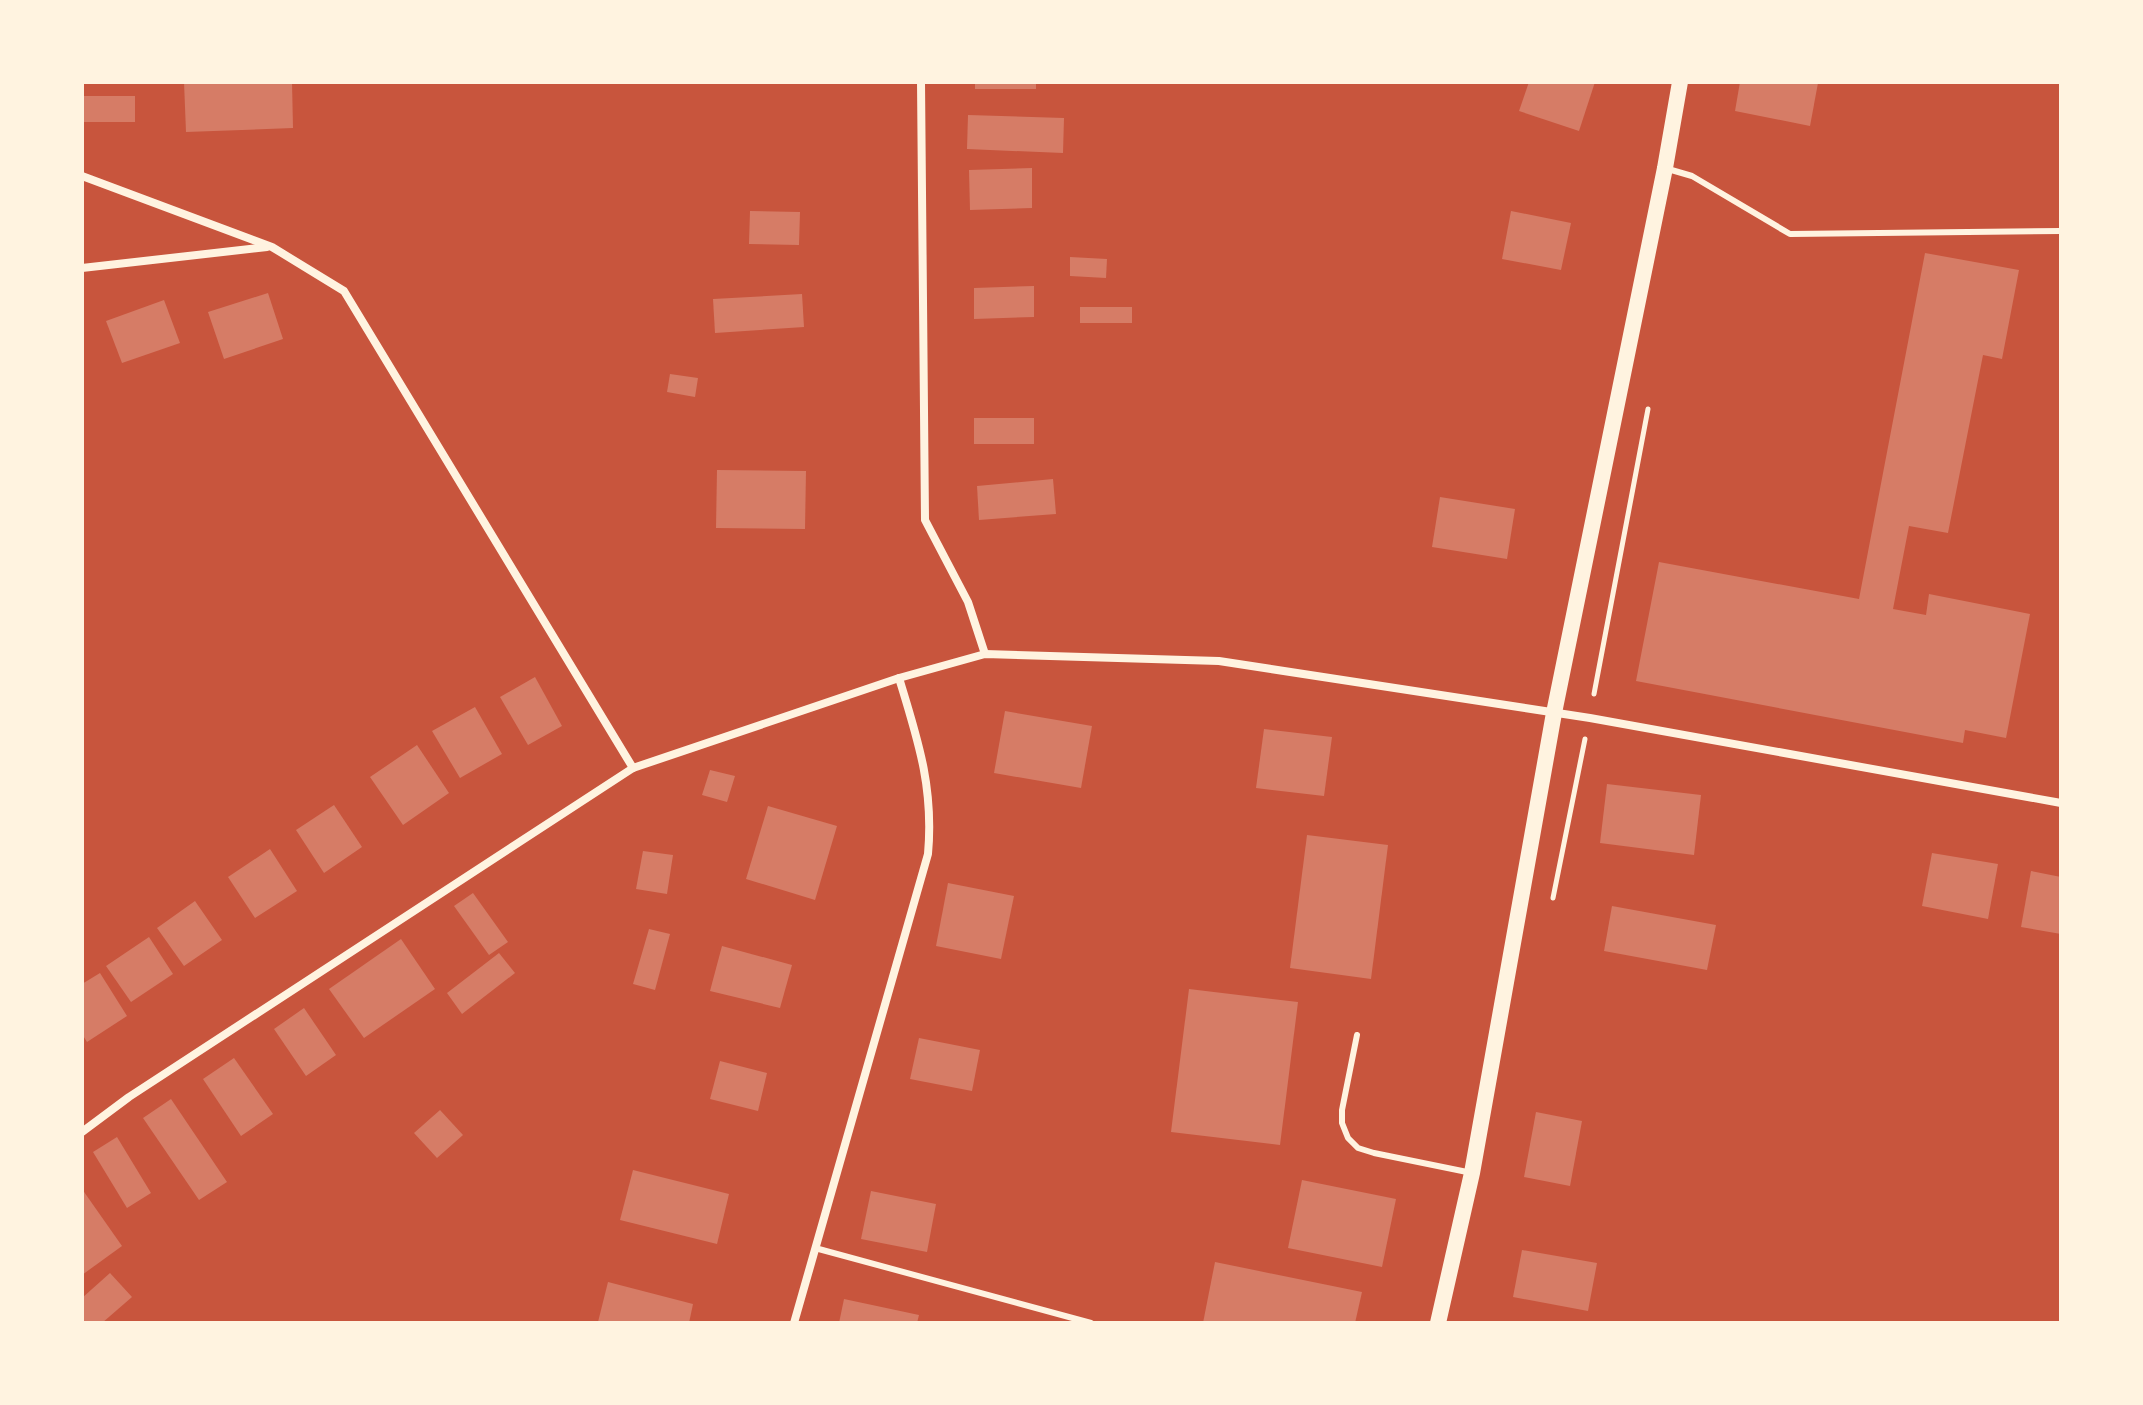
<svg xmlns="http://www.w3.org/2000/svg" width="2143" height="1405" viewBox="0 0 2143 1405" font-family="Arial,sans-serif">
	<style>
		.building { fill: #d67c66 }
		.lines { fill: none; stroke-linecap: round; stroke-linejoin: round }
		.path { stroke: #fff3e0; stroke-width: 5 }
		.service { stroke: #fff3e0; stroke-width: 6 }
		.minor { stroke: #fff3e0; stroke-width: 8 }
		.secondary { stroke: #fff3e0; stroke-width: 16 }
	</style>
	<rect width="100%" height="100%" fill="#c8553d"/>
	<g class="building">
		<polygon points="184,82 292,82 293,128 186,132"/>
		<rect x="975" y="82" width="61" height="7"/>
		<polygon points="1529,82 1595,82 1579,131 1519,111"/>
		<polygon points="1740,82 1818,83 1810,126 1735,111"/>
		<rect x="82" y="96" width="53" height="26"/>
		<polygon points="968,115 1064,118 1063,153 967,149"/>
		<polygon points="1032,168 1032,208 970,210 969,170"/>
		<polygon points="750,211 800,212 799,245 749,244"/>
		<polygon points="1511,211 1571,223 1561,270 1502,259"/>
		<polygon points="1925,253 2019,270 2002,359 1983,355 1948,533 1909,526 1893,609 1926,615 1929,594 2030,614 2006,738 1965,730 1963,743 1636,681 1659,562 1859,599"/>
		<polygon points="1070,257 1107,259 1106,278 1070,276"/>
		<polygon points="1034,286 1034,317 974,319 974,288"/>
		<polygon points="268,293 283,339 224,359 208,312"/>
		<polygon points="802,294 804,327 715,333 713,299"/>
		<polygon points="164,300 180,343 122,363 106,321"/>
		<rect x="1080" y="307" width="52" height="16"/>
		<polygon points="670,374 698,378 695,397 667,392"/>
		<rect x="974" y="418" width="60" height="26"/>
		<polygon points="717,470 806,471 805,529 716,528"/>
		<polygon points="1053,479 1056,514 979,520 977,486"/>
		<polygon points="1440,497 1515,509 1507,559 1432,547"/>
		<polygon points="535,677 562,726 528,745 500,697"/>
		<polygon points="475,707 502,754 460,778 432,731"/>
		<polygon points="1005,711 1092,726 1081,788 994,773"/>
		<polygon points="1264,729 1332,737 1324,796 1256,788"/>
		<polygon points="417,745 449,793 403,825 370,777"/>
		<polygon points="710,770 735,776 727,802 702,795"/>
		<polygon points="1607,784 1701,795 1694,855 1600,843"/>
		<polygon points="334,805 362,847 324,873 296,830"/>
		<polygon points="768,806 837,826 815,900 746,879"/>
		<polygon points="1307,835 1388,845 1371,979 1290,968"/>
		<polygon points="270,849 297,891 255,918 228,877"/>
		<polygon points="643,851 673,855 667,894 636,889"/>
		<polygon points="1932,853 1998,864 1988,919 1922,906"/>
		<polygon points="2031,871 2061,877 2061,934 2021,927"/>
		<polygon points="948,883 1014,896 1001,959 936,946"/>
		<polygon points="473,893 508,942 489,955 454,906"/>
		<polygon points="195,901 222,940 184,966 157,928"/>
		<polygon points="1612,906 1716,925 1707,970 1604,951"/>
		<polygon points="649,929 670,934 655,990 633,984"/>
		<polygon points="149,937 173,974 131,1002 106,966"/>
		<polygon points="401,939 435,989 364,1038 329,989"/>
		<polygon points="722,946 792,965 780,1008 710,991"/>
		<polygon points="499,953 515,973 462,1014 447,993"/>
		<polygon points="100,973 127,1016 87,1042 82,1034 82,984"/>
		<polygon points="1189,989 1298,1002 1280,1145 1171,1132"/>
		<polygon points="304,1008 336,1055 306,1076 274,1029"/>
		<polygon points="919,1038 980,1050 972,1091 910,1079"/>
		<polygon points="234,1058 273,1114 241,1136 203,1079"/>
		<polygon points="720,1061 767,1073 758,1111 710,1099"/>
		<polygon points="171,1099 227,1182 199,1200 143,1118"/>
		<polygon points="440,1110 463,1135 437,1158 414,1133"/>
		<polygon points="1536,1112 1582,1121 1570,1186 1524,1177"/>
		<polygon points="117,1137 151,1193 127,1208 93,1152"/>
		<polygon points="633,1170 729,1194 717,1244 620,1220"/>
		<polygon points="1302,1180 1396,1199 1382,1267 1288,1248"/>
		<polygon points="82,1189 122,1246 82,1275"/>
		<polygon points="871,1191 936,1204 927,1252 861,1239"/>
		<polygon points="1522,1250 1597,1263 1588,1311 1513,1297"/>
		<polygon points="1215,1262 1362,1292 1355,1323 1203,1323"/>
		<polygon points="110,1273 132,1297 102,1323 84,1323 82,1321 82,1298"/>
		<polygon points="608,1282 693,1304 689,1323 598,1322"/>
		<polygon points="844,1299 919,1315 917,1323 839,1323"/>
	</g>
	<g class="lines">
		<g class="path">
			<polyline points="1594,694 1648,409"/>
			<polyline points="1553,898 1585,739"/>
		</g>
		<g class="service">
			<polyline points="1668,169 1692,176 1790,234 2061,231"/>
			<polyline points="1357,1035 1342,1110 1342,1123 1348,1138 1358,1148 1374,1153 1472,1173"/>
			<polyline points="815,1248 1091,1323"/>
		</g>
		<g class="minor">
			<polyline points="921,82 925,520 968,602 985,654"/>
			<polyline points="82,176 272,247 344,291 633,768"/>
			<polyline points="82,268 267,247"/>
			<polyline points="82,1132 129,1097 633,768 899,678 985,654 1219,661 1590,718 2061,803"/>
			<path d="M794 1323 928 854C934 788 918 740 899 678"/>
		</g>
		<polyline class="secondary" points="1438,1323 1472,1173 1554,713 1665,168 1680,82"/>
	</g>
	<rect width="2143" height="1405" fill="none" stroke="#fff3e0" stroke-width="168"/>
</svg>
